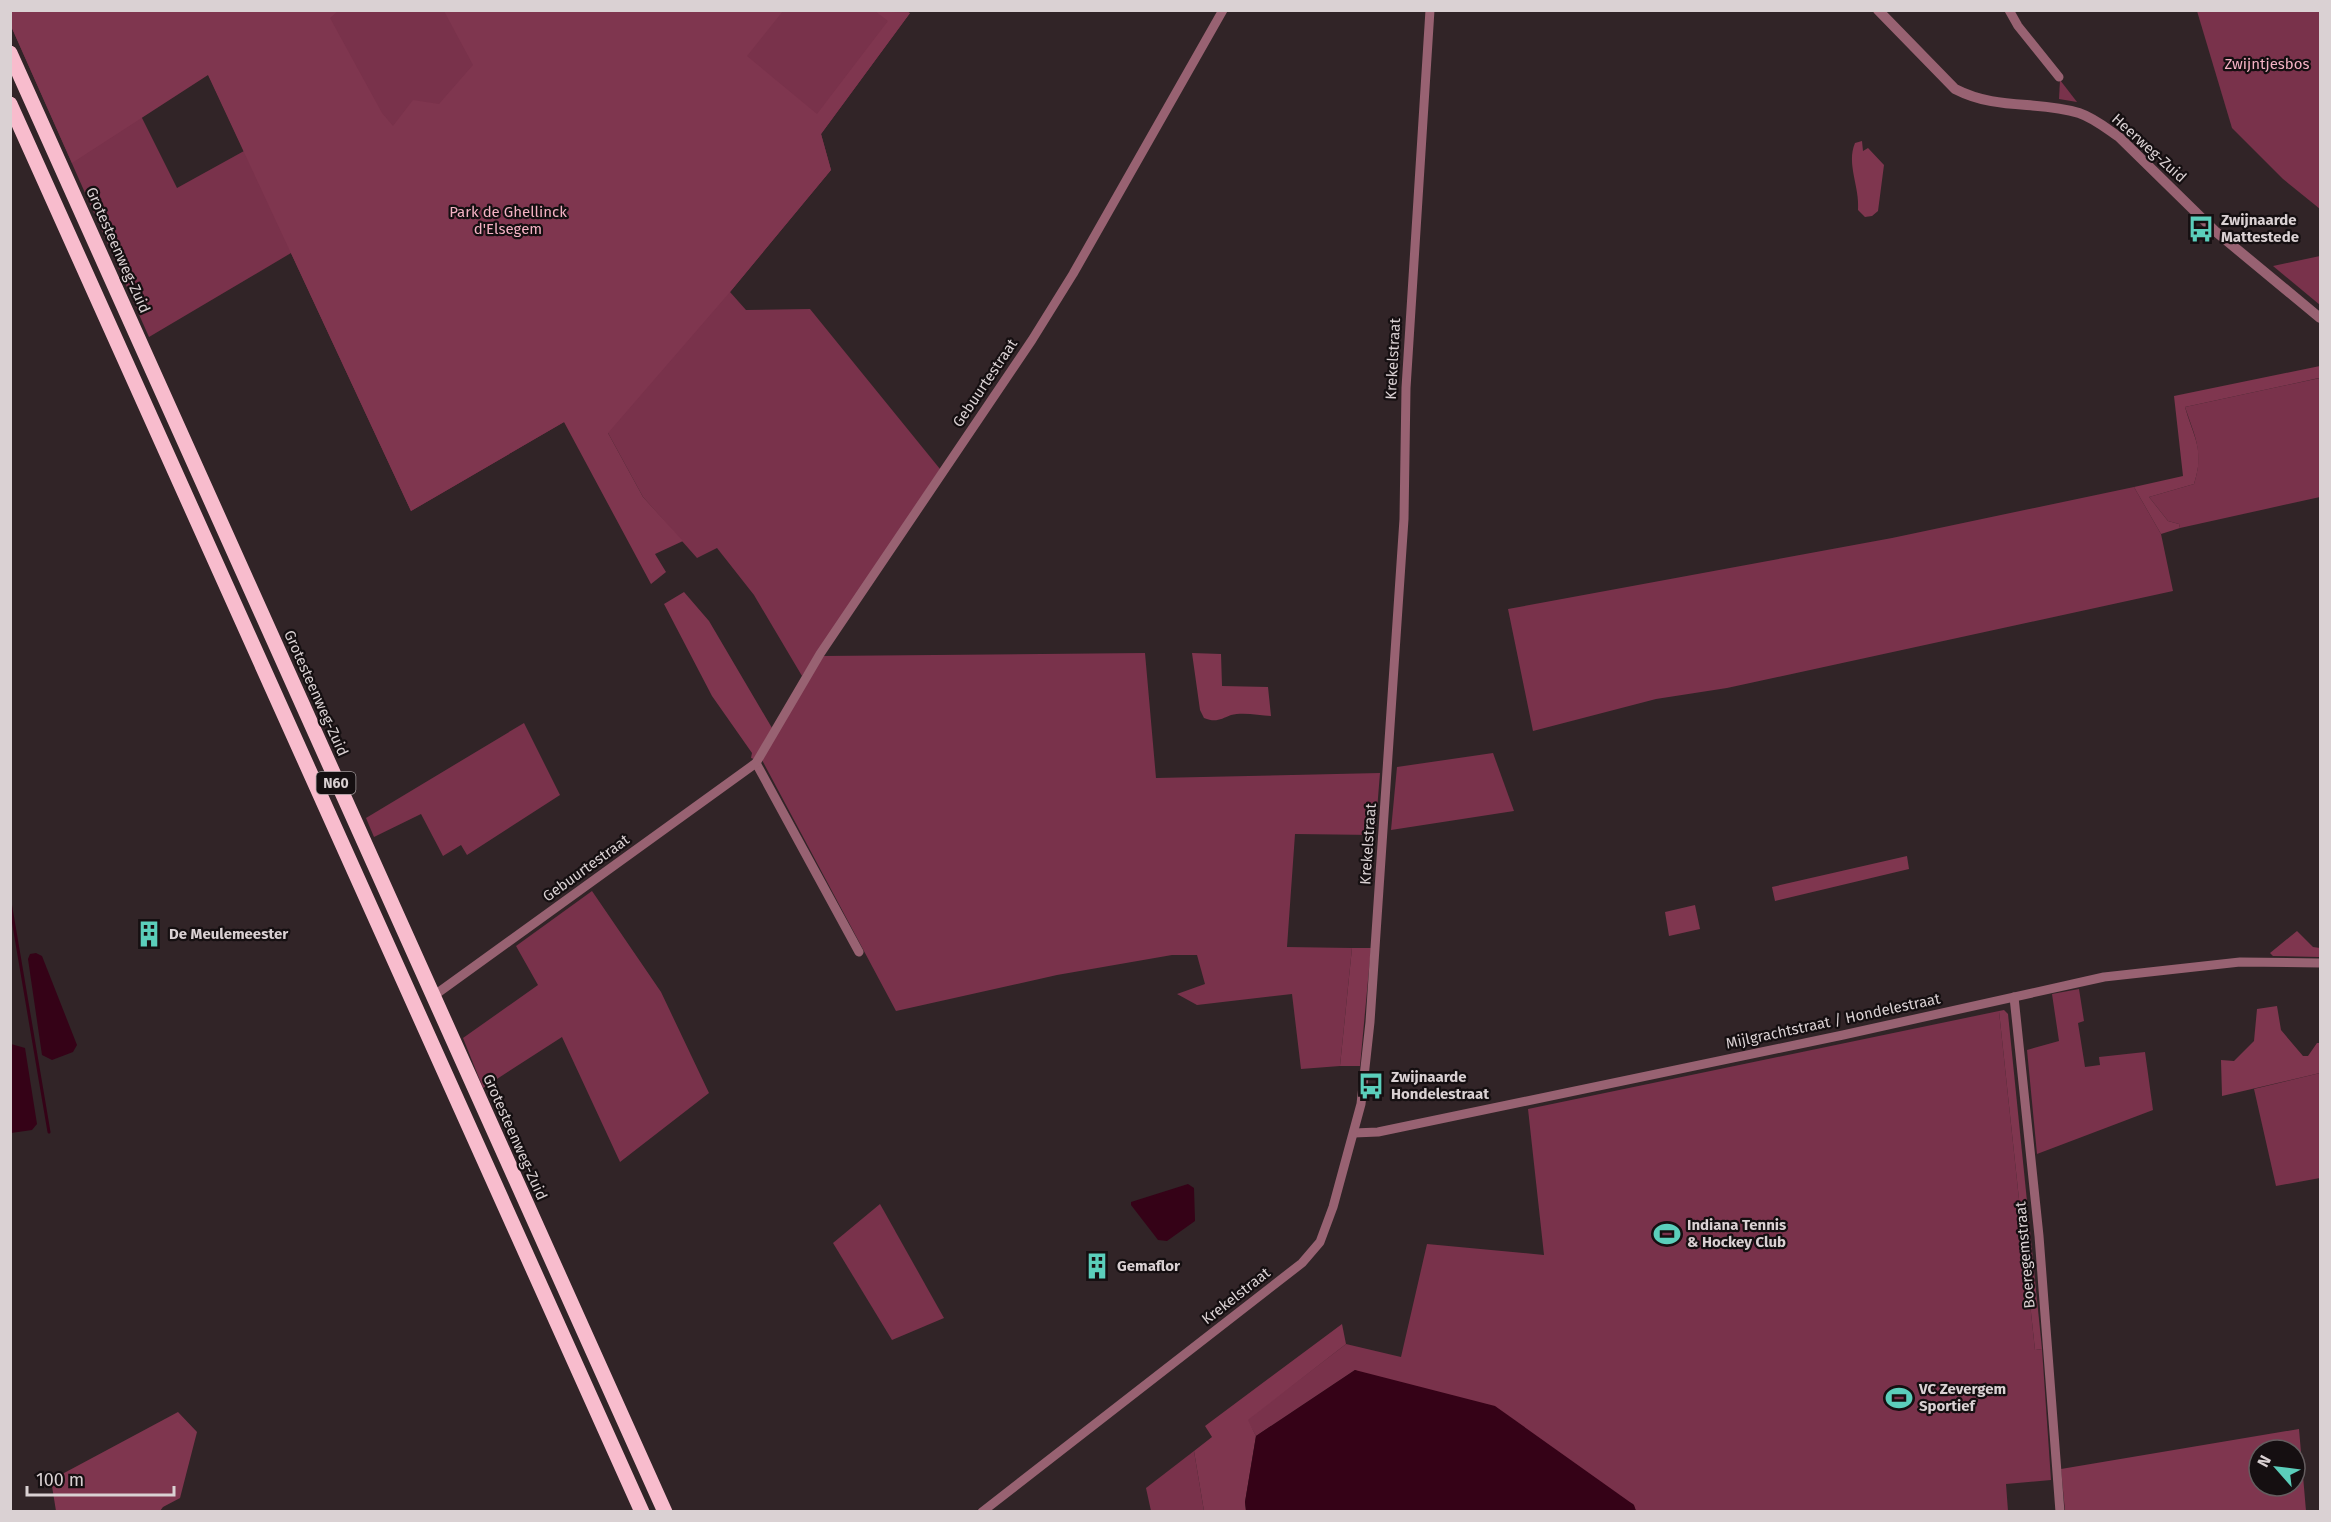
<svg xmlns="http://www.w3.org/2000/svg" width="2331" height="1522" viewBox="0 0 2331 1522" font-family="'Fira Sans',sans-serif">
	<style>
		.green { fill: #79324b; fill-rule: evenodd }
		.forest { fill: #7f364f; fill-rule: evenodd }
		.water { fill: #350217 }
		.lines { fill: none; stroke-linecap: round; stroke-linejoin: round }
		.stream { stroke: #350217; stroke-width: 3 }
		.minor { stroke: #986272; stroke-width: 9 }
		.tertiary { stroke: #986272; stroke-width: 10 }
		.trunk { stroke: #f8bccd; stroke-width: 15 }
		.labels { text-anchor: middle; stroke-width: 4.5; stroke-linejoin: round; paint-order: stroke }
		.shield { fill: #150f11; stroke: #9f9799; stroke-width: 1.5 }
		.shield-label { font-size: 14px; font-weight: bold; fill: #dad1d3 }
		.park-label { font-size: 15px; fill: #f4b2c4; stroke: #150f11 }
		.street-label { font-size: 15px; fill: #dad1d3; stroke: #150f11 }
		.poi-label { font-size: 15px; font-weight: bold; fill: #dad1d3; stroke: #150f11; text-anchor: start }
	</style>
	<rect width="100%" height="100%" fill="#312427"/>
	<g class="green">
		<path d="M10 11H907L910 13 821 134 831 170 730 292 746 310 810 309 940 469 802 676 754 595 717 548 697 558 643 497 608 433 564 422 411 511 291 253 149 337 11 26ZM208 74 244 151 177 188 141 116Z"/>
		<polygon points="2197,11 2320,11 2320,209 2283,179 2232,128"/>
		<polygon points="2060,80 2077,102 2059,99"/>
		<polygon points="2320,256 2320,305 2273,266"/>
		<path d="M2320 378V497L2180 528 2179 524 2168 521 2149 497 2194 484C2204 452 2195 437 2185 407Z"/>
		<polygon points="2134,487 2161,534 2173,591 1727,688 1656,699 1533,731 1508,609 1892,538"/>
		<polygon points="1145,653 1156,778 1380,773 1375,835 1295,834 1287,947 1352,948 1340,1066 1301,1069 1292,994 1197,1005 1177,994 1205,984 1197,955 1172,955 1057,975 896,1011 762,760 823,656"/>
		<polygon points="524,723 560,795 467,855 461,845 443,856 421,814 374,837 366,818"/>
		<polygon points="1493,753 1514,811 1391,830 1397,767"/>
		<polygon points="592,891 661,992 709,1093 620,1162 562,1037 483,1088 463,1038 538,985 516,946"/>
		<polygon points="2079,989 2084,1021 2078,1023 2085,1067 2100,1065 2099,1057 2145,1052 2153,1110 2037,1154 2027,1050 2059,1041 2052,994"/>
		<polygon points="1999,1011 2035,1350 2042,1349 2051,1480 2006,1484 2008,1511 1636,1511 1633,1504 1355,1370 1256,1436 1247,1420 1346,1344 1401,1357 1427,1244 1544,1255 1528,1109"/>
		<polygon points="2320,1073 2320,1178 2276,1186 2254,1089"/>
		<polygon points="880,1204 944,1318 892,1340 833,1243"/>
		<polygon points="1194,1451 1204,1511 1151,1511 1146,1488"/>
	</g>
	<g class="forest">
		<polygon points="10,11 338,11 330,18 382,113 393,126 413,100 439,104 473,65 444,11 783,11 747,56 817,114 888,21 875,11 910,13 821,134 831,170 730,292 608,433 643,497 683,541 655,554 666,572 651,584 564,422 411,511 208,75 72,163 11,26"/>
		<path d="M1862 141 1863 151 1868 148 1884 165 1878 211 1872 216 1865 217 1858 210C1860 187 1846 164 1855 143Z"/>
		<path d="M2320 366V381L2319 378 2185 407C2194 439 2205 449 2194 484L2149 497 2168 521 2179 524 2180 528 2161 534 2134 487 2183 476 2174 396Z"/>
		<polygon points="684,592 709,621 772,728 754,759 751,758 752,753 712,696 664,604"/>
		<path d="M1192 653 1221 654 1222 686 1268 687 1271 716C1259 715 1242 712 1231 715 1221 719 1216 723 1204 718L1200 710Z"/>
		<polygon points="1907,856 1909,869 1775,901 1772,887"/>
		<polygon points="1695,905 1700,929 1669,936 1665,912"/>
		<polygon points="2297,931 2313,947 2320,948 2320,957 2273,956 2270,953"/>
		<polygon points="1352,948 1371,948 1360,1066 1340,1066"/>
		<polygon points="2277,1006 2281,1030 2303,1056 2308,1056 2317,1043 2320,1043 2320,1073 2222,1096 2221,1060 2234,1061 2254,1041 2257,1009"/>
		<polygon points="2004,1010 2008,1014 2042,1349 2035,1350 1999,1011"/>
		<polygon points="1342,1324 1346,1344 1248,1420 1256,1436 1245,1502 1246,1511 1204,1511 1194,1451 1212,1437 1205,1426"/>
		<polygon points="178,1412 197,1432 180,1498 163,1507 160,1511 56,1511 51,1480"/>
		<path d="M2299 1429 2306 1511H2065L2061 1469ZM2259 1450H2295V1486H2259Z"/>
	</g>
	<g class="water">
		<polygon points="36,953 42,956 77,1045 73,1052 52,1060 42,1055 28,959 30,954"/>
		<polygon points="11,1044 25,1048 37,1124 32,1130 11,1133"/>
		<polygon points="1188,1184 1194,1188 1195,1221 1167,1241 1158,1240 1131,1205 1131,1202"/>
		<polygon points="1355,1370 1495,1406 1634,1505 1636,1511 1246,1511 1245,1502 1256,1436"/>
	</g>
	<g class="lines">
		<polyline class="stream" points="10,902 49,1132"/>
		<g class="minor">
			<polyline points="2009,10 2018,26 2059,77"/>
			<polyline points="756,763 859,952"/>
			<polyline points="432,997 756,763 820,654 1032,340 1073,274 1223,10"/>
			<polyline points="2014,997 2039,1236 2060,1512"/>
			<polyline points="1354,1133 1378,1132 1843,1035 2104,977 2240,962 2320,963"/>
			<polyline points="982,1512 1302,1263 1320,1242 1333,1207 1361,1104 1370,1022 1404,519 1406,388 1430,10"/>
		</g>
		<path class="tertiary" d="M1878 10 1955 89C1998 111 2036 100 2079 113 2094 118 2106 128 2119 137L2215 231 2320 318"/>
		<g class="trunk">
			<polyline points="10,53 665,1512"/>
			<polyline points="10,104 642,1512"/>
		</g>
	</g>
	<defs>
		<g id="bus-bare" transform="scale(2.07)"><path d="M-5-6H5V4H4V6H2V4H-2V6H-4V4H-5ZM-3.5-4V0h7V-4ZM-3.5 1.2v1.5H-2V1.2ZM2 1.2v1.5H3.5V1.2Z" fill="#5bcebb" stroke="#150f11" stroke-width="2.5" paint-order="stroke"/></g>
		<g id="building-bare" transform="scale(2.07)"><path d="M-4-6H4V6H1V3H-1V6H-4ZM-2.5-4.3h1.7v1.8h-1.7ZM.8-4.3h1.7v1.8H.8ZM-2.5-1h1.7V.8h-1.7ZM.8-1h1.7V.8H.8Z" fill="#5bcebb" stroke="#150f11" stroke-width="2.5" paint-order="stroke"/></g>
		<g id="stadium-bare" transform="scale(2.07)"><path d="M0-5a6.5 5 0 1 0 0 10a6.5 5 0 1 0 0-10ZM-3.5-1.8h7v3.6h-7Z" fill="#5bcebb" stroke="#150f11" stroke-width="2.5" paint-order="stroke"/></g>
	</defs>
	<g fill-rule="evenodd">
		<use href="#bus-bare" x="2201" y="229"/>
		<use href="#building-bare" x="149" y="934"/>
		<use href="#bus-bare" x="1371" y="1086"/>
		<use href="#stadium-bare" x="1667" y="1234"/>
		<use href="#building-bare" x="1097" y="1266"/>
		<use href="#stadium-bare" x="1899" y="1398"/>
	</g>
	<g class="labels">
		<rect class="shield" x="316.5" y="772" width="39" height="22" rx="4.5"/>
		<g class="shield-label">
			<text x="336" y="788">N60</text>
		</g>
		<g class="park-label">
			<text x="2267" y="69">Zwijntjesbos</text>
			<text x="508" y="217">Park de Ghellinck<tspan x="508" dy="17">d'Elsegem</tspan></text>
		</g>
		<g class="street-label">
			<text transform="translate(2149 148) rotate(42)" y="5">Heerweg-Zuid</text>
			<text transform="translate(118 250) rotate(66)" y="5">Grotesteenweg-Zuid</text>
			<text transform="translate(1393 359) rotate(-87)" y="5">Krekelstraat</text>
			<text transform="translate(985 383) rotate(-56)" y="5">Gebuurtestraat</text>
			<text transform="translate(316 693) rotate(66)" y="5">Grotesteenweg-Zuid</text>
			<text transform="translate(1368 844) rotate(-86)" y="5">Krekelstraat</text>
			<text transform="translate(586 868) rotate(-36)" y="5">Gebuurtestraat</text>
			<text transform="translate(1833 1021) rotate(-12)" y="5">Mijlgrachtstraat / Hondelestraat</text>
			<text transform="translate(515 1137) rotate(66)" y="5">Grotesteenweg-Zuid</text>
			<text transform="translate(2025 1255) rotate(-95)" y="5">Boeregemstraat</text>
			<text transform="translate(1236 1296) rotate(-38)" y="5">Krekelstraat</text>
		</g>
		<g class="poi-label">
			<text x="2221" y="225">Zwijnaarde<tspan x="2221" dy="17">Mattestede</tspan></text>
			<text x="169" y="939">De Meulemeester</text>
			<text x="1391" y="1082">Zwijnaarde<tspan x="1391" dy="17">Hondelestraat</tspan></text>
			<text x="1687" y="1230">Indiana Tennis<tspan x="1687" dy="17">&amp; Hockey Club</tspan></text>
			<text x="1117" y="1271">Gemaflor</text>
			<text x="1919" y="1394">VC Zevergem<tspan x="1919" dy="17">Sportief</tspan></text>
		</g>
	</g>
	<rect width="2331" height="1522" fill="none" stroke="#dad1d3" stroke-width="24"/>
	<g transform="translate(2277 1468) rotate(298)"><circle r="28" fill="#150f11" stroke="#645d5f" stroke-width="1.5"/>
	<path d="M0-4.5L10 22L0 15L-10 22Z" fill="#5bcebb"/>
	<text y="-9" font-size="16" font-weight="bold" text-anchor="middle" fill="#dad1d3">N</text>
	</g>
	<path d="M27 1486v9h147v-9" fill="none" stroke="#dad1d3" stroke-width="3"/>
	<text x="36" y="1486" font-size="18" fill="#dad1d3" stroke="#150f11" stroke-width="4.5" paint-order="stroke">100 m</text>
</svg>
